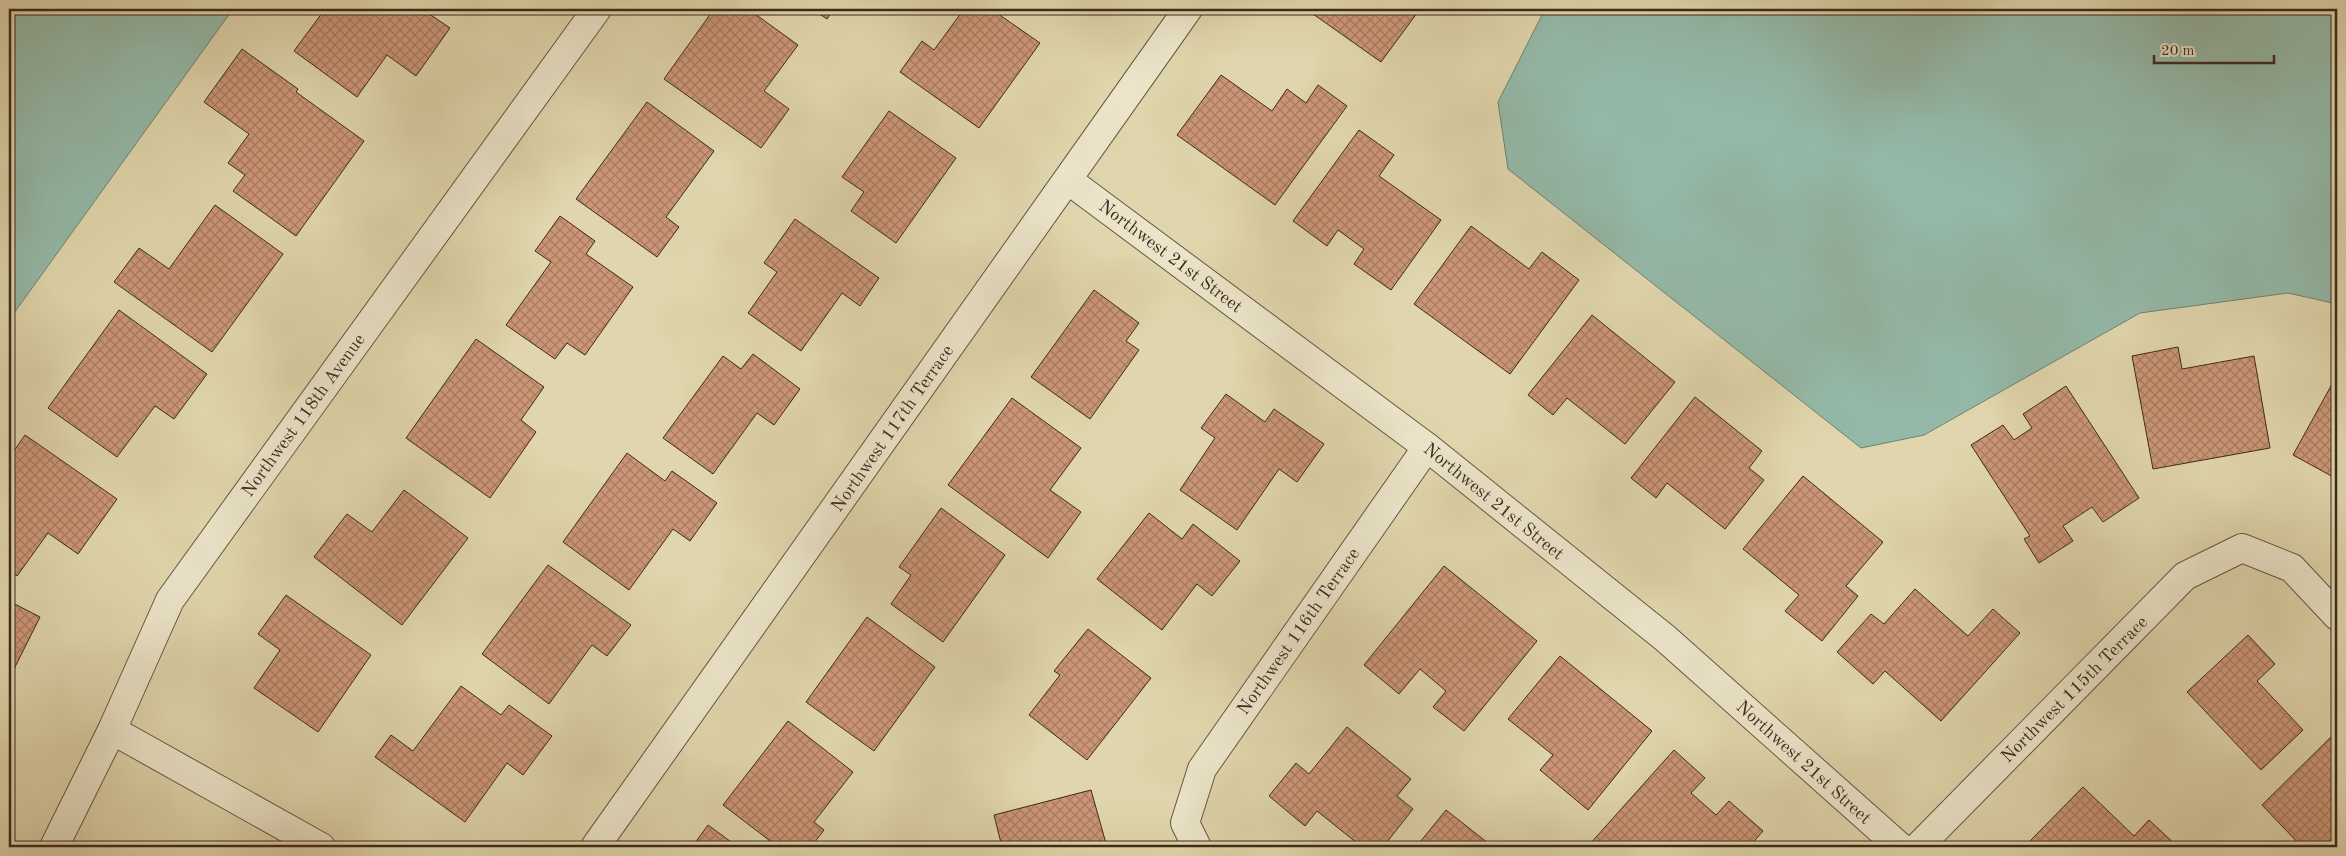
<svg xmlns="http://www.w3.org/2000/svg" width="2346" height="856" viewBox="0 0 2346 856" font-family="'Old Standard TT',serif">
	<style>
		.water { fill: #94b9a8; stroke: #718070 }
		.building { fill: url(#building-cross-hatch); stroke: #3c2b1d }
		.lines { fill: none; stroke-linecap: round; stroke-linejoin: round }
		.street-casing { stroke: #655641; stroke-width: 30 }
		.street { stroke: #ebe4c9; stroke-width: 28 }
		.labels { text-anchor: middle; stroke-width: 5; stroke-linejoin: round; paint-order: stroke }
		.street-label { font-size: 18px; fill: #3c2b1d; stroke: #ebe4c9 }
	</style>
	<defs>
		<pattern id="building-cross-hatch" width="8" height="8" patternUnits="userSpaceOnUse" patternTransform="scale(1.25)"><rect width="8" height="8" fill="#cc9676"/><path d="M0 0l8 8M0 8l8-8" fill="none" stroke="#a77b60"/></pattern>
	</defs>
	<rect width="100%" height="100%" fill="#e0d5ac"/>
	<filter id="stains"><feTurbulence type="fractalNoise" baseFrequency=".004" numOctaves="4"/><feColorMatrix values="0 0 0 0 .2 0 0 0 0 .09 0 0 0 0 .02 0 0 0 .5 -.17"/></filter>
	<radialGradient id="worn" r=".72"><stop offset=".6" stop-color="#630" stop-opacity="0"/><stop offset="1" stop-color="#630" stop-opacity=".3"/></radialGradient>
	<g class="water">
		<polygon points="9,9 233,9 9,320"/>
		<polygon points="1545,9 2337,9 2337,304 2288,293 2140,313 1924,435 1861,448 1508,169 1498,102"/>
	</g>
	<g class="building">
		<polygon points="325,9 422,9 450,28 416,76 387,55 357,97 294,51"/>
		<polygon points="714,9 748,9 798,45 764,91 789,109 761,148 664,79"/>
		<polygon points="812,9 834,9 827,19"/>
		<polygon points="964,9 991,9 1040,43 979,128 900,72 922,41 934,50"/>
		<polygon points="1306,9 1420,9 1381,62"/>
		<polygon points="242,49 298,89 296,92 364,141 296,236 233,191 245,175 228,163 249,134 204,102"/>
		<polygon points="1221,75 1272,111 1287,89 1306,103 1318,85 1347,106 1275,205 1177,135"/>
		<polygon points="647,102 714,151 666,217 679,227 657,257 576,199"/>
		<polygon points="889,111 956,158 896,243 851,211 864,192 842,177"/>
		<polygon points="1359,130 1394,155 1379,176 1441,220 1391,290 1354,264 1364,249 1338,230 1327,246 1293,221"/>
		<polygon points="215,205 283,254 212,352 114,282 139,248 169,269"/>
		<polygon points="560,216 595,241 586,254 633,287 585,355 567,343 555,359 506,325 551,262 535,251"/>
		<polygon points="795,219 879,278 860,306 842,293 801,351 748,313 777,272 764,263"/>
		<polygon points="1471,226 1529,269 1542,252 1579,280 1510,374 1414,304"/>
		<polygon points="1094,290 1139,323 1126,341 1139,350 1090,419 1031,377"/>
		<polygon points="119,310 207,374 174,419 155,406 117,457 48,408"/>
		<polygon points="1592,315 1675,382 1625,444 1567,398 1553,415 1528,395"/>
		<polygon points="476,339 544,387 521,420 536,432 490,498 406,438"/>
		<polygon points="2178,347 2182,369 2254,356 2270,448 2153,469 2132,356"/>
		<polygon points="753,354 800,389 774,425 757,413 713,474 663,438 723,356 741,369"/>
		<polygon points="2337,375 2337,479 2293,455"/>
		<polygon points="2066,386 2139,498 2103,522 2092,507 2063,526 2073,541 2039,563 2024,539 2030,536 1971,445 2003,425 2014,440 2032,428 2023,414"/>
		<polygon points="1226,394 1265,422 1274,409 1324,444 1297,482 1279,469 1237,530 1180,490 1215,438 1201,428"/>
		<polygon points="1695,397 1762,451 1749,468 1764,480 1725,529 1667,483 1656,498 1631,478"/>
		<polygon points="1012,398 1081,448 1050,490 1081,512 1048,558 948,485"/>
		<polygon points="25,435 117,499 78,554 48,533 17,576 9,570 9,458"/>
		<polygon points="627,453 665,481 672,471 717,503 690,541 673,529 629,590 563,542"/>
		<polygon points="1803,476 1883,542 1846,586 1858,596 1822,641 1785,611 1799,595 1743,549"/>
		<polygon points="404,490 468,538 402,625 314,557 347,514 372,532"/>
		<polygon points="941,508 1005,555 943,642 891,604 911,575 899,567"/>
		<polygon points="1149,513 1182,539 1193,524 1240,561 1212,596 1197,584 1162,630 1097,579"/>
		<polygon points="548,565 631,625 607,656 592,645 549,704 482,654"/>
		<polygon points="1444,566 1537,641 1464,731 1433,707 1446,691 1420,669 1399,694 1364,665"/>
		<polygon points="1915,589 1968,636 1993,609 2020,633 1941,721 1885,671 1873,684 1837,652 1871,614 1884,624"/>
		<polygon points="286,595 371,655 318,732 254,688 280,650 258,634"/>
		<polygon points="9,601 40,617 9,679"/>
		<polygon points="867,617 935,667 874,751 806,702"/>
		<polygon points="1088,629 1151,678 1087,760 1029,715 1060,675 1054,671"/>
		<polygon points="2248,635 2275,664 2257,681 2303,730 2261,770 2187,692"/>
		<polygon points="1560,656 1652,731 1588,810 1540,770 1553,755 1508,719"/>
		<polygon points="461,686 501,715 509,705 552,736 523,775 507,763 465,822 375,757 391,735 413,751"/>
		<polygon points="788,721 853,772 814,822 824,830 811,847 778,847 723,805"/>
		<polygon points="1347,727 1411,779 1397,796 1413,809 1383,847 1362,847 1317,811 1305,826 1269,796 1296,763 1309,774"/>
		<polygon points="2334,734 2337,738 2337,847 2302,847 2262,805"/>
		<polygon points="1674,750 1705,778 1691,793 1716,815 1729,801 1763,831 1749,847 1651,847 1647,843 1643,847 1592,847 1589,845"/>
		<polygon points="2083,787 2134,836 2149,820 2178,847 2035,847 2029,842"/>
		<polygon points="1091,790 1107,847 1002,847 994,815"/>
		<polygon points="1446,810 1493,847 1416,847"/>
		<polygon points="708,825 738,847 692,847"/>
	</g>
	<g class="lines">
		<g class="street-casing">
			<g id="street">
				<polyline points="1068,180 1427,447 1665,638 1900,847"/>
				<polyline points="112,730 321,847"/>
				<polyline points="54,847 112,730 170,600 597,9"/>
				<polyline points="595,847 1188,9"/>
				<polyline points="1197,847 1185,823 1202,769 1427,447"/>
				<polyline points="1918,847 2185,576 2242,548 2292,568 2337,616"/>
			</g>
		</g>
		<use href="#street" class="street"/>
	</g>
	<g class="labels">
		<g class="street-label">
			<text transform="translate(1171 256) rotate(37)" y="6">Northwest 21st Street</text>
			<text transform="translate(303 415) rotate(-54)" y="6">Northwest 118th Avenue</text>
			<text transform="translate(892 428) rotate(-55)" y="6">Northwest 117th Terrace</text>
			<text transform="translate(1494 501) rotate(39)" y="6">Northwest 21st Street</text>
			<text transform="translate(1298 631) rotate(-55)" y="6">Northwest 116th Terrace</text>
			<text transform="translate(2074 689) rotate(-45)" y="6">Northwest 115th Terrace</text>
			<text transform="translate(1804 762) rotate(42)" y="6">Northwest 21st Street</text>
		</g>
	</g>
	<rect width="2346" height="856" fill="none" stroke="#e0d5ac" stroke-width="30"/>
	<rect x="10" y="10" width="2326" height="836" fill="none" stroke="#3c2b1d" stroke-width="2.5"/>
	<rect x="15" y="15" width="2316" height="826" fill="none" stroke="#3c2b1d"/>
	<path d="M2154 55v8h120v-8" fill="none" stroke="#3c2b1d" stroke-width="2.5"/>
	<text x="2161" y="55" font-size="15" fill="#3c2b1d" stroke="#ebe4c9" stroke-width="4" paint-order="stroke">20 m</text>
	<rect width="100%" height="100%" filter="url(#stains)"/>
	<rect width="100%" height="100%" fill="url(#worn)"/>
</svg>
